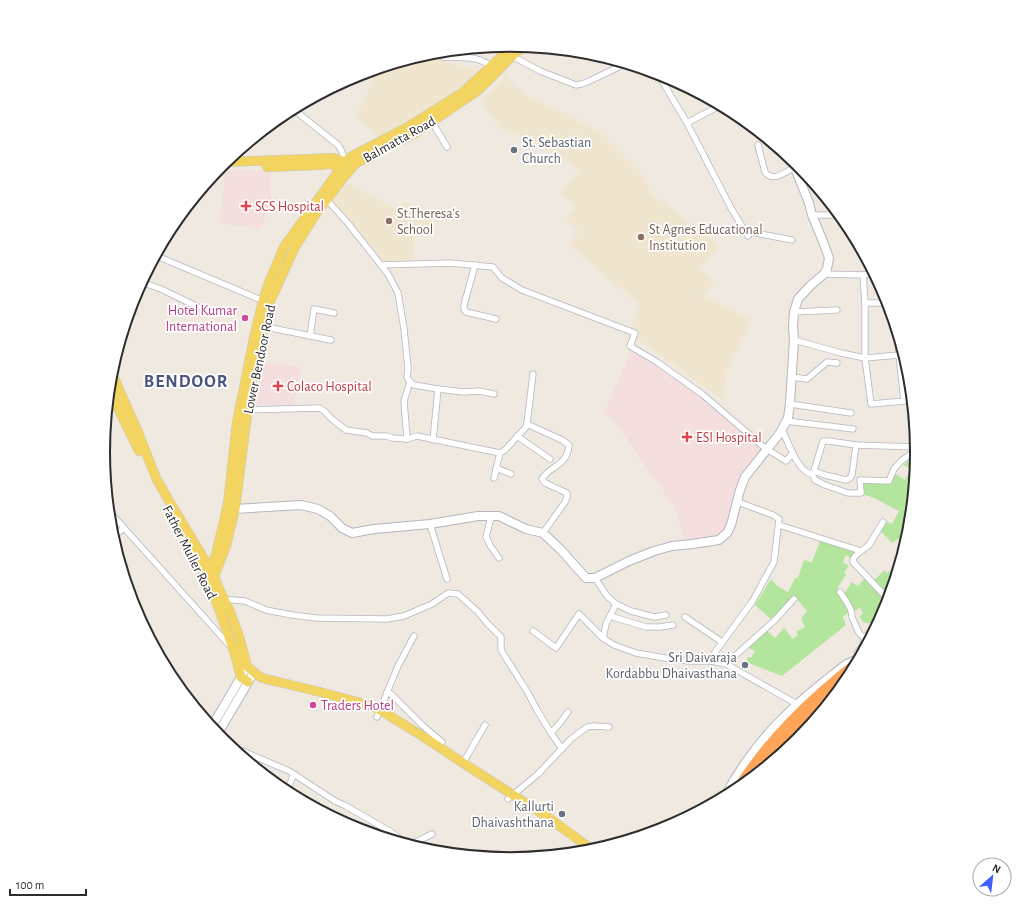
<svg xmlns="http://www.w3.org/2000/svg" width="1020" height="905" viewBox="0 0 1020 905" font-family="'Alegreya Sans',sans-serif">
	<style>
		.education { fill: #f0e6d0 }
		.medical { fill: #f5dede }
		.green { fill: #b4e59c }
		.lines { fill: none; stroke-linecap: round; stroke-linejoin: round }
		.street-casing { stroke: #b3b6c1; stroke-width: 7 }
		.secondary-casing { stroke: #b3b6c1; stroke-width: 10 }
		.primary-casing { stroke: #c8c8c8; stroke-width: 10 }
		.highway-casing { stroke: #c8c8c8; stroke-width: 12 }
		.street { stroke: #fff; stroke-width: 5.5 }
		.secondary { stroke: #fff; stroke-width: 8 }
		.primary { stroke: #f3d460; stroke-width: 9 }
		.highway { stroke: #ffa55a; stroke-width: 10 }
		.worship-dot { fill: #6b7280; stroke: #fff; stroke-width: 1.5 }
		.health-dot { fill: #e0444e; stroke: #fff; stroke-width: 1.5 }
		.education-dot { fill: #8d6e63; stroke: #fff; stroke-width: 1.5 }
		.hotel-dot { fill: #d1479c; stroke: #fff; stroke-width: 1.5 }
		.labels { text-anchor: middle; stroke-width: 3.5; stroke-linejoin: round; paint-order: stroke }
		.street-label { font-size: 14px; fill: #2d2d2d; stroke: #fff }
		.worship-label { font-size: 14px; fill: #5b616d; stroke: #fff; text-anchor: end }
		.health-label { font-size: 14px; fill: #be3a42; stroke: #fff; text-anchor: start }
		.education-label { font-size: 14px; fill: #785e54; stroke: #fff; text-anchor: start }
		.hotel-label { font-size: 14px; fill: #b23c85; stroke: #fff; text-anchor: end }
		.district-label { font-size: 18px; font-weight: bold; letter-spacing: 1px; fill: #4c5480; stroke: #fff }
		.rim { fill: none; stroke: #2d2d2d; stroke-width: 2 }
	</style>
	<rect width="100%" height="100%" fill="#efe9e0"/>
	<g class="education">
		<polygon points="422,55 478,70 453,95 379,138 356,117 378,69"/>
		<polygon points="505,76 523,93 578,120 600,132 644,176 649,184 648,190 714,242 718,247 700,268 714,281 703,296 751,319 726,374 724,401 636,338 637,330 631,326 640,305 568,244 579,232 566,219 576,205 560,193 579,171 563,159 546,150 509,131 502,130 480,101"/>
		<polygon points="348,183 398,210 403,201 433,217 426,231 416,226 413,262 382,264 331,202"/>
	</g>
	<g class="medical">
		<polygon points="270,170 271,199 261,228 219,223 220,213 222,212 225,171"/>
		<polygon points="632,350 693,390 733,424 762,451 749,467 729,523 724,533 711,538 683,541 679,518 674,506 615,422 604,412"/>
		<polygon points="262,362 301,367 294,405 254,405"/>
	</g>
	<g class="green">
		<polygon points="917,454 910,532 901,559 897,551 905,544 901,537 892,543 880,530 885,521 892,524 899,511 874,498 862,494 862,482 889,483 894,473 905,480 911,469 903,465"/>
		<polygon points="821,539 858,551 852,559 846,555 843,562 849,566 844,572 846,575 838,587 838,592 850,611 843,617 846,625 782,676 746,662 748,657 751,658 755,651 747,647 766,630 775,638 784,628 793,639 798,635 796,632 805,627 801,618 807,611 797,599 793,596 771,619 755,605 771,579 777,586 788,592 795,578 798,578 804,560 812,562"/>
		<polygon points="898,564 899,566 890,596 873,581 885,570 887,573"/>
		<polygon points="866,577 889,600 886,609 877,626 874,623 864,623 860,617 863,613 860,607 857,610 852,611 843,595 852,582 858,586"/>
	</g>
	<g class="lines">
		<g class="street-casing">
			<g id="street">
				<polyline points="444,52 444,57 472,58 480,60 492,66"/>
				<polyline points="434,53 444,57"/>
				<polyline points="512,56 540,71 576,85 582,84 587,82 625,64"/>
				<polyline points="658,74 687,123 731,208 748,236"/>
				<path d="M293 109 338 145C342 151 344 155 345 162"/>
				<polyline points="432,122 447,147"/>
				<polyline points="687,123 721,105"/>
				<path d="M758 145 765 172C773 183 785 172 795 167"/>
				<polyline points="327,200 347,222 388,274 398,293 404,329 408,368 407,377 410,382 414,385 438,389 464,392 479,391 494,394"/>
				<polyline points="812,215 840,215"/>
				<polyline points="745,231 792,240"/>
				<polyline points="155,256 159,257 266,302"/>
				<polyline points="381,265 450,263 493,267 502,278 522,290 635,333 630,346 657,362 702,394 765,448 786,461 793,453"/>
				<polyline points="475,265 464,305 464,309 466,312 496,319"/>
				<polyline points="824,274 863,275 874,273"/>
				<polyline points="863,275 865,303 865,358 871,404 904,401 899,355 898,336"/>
				<polyline points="141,282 161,289 198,307"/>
				<polyline points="865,303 888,303"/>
				<polyline points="794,312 837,310"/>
				<polyline points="264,326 276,329 331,340"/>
				<polyline points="310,336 314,309 334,313"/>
				<polyline points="794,340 841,353 865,358 899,355"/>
				<polyline points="791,377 807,379 827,362 837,363"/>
				<polyline points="790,404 851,413"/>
				<polyline points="245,410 320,408 324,411 333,420 346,430 367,433 372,436 386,436 393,438 407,439 417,436 500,453 505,450 526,427 527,424 533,374"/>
				<polyline points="786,421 853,429"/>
				<path d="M527 424 562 440 569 445C567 467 550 465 542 479L545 483 567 493V497L565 502 543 533"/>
				<path d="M782 429C787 440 798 473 812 474L814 471 823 441H829L856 445 917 447"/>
				<polyline points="517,436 550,459"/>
				<polyline points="407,439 404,401 410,382"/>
				<polyline points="433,440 438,389"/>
				<polyline points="910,455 916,465"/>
				<polyline points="496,468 511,474"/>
				<polyline points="814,471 825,475 846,480 850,478 852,475 856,445"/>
				<polyline points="812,474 815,480 825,485 848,493 861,493 860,480 889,481 894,469 901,461 917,450"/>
				<polyline points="494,478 500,453"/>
				<polyline points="108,510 230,646"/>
				<polyline points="491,517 486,537 491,547 499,558"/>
				<polyline points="430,524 447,579"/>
				<polyline points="779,525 861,551 869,545 883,522"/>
				<polyline points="112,538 124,528"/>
				<path d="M861 551C858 554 852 557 853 562L889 600"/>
				<polyline points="595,578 607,596 616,604 631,611 654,617 666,615"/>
				<polyline points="840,592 846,601 851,610 852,617 859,633 865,639"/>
				<polyline points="222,599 245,601 266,610 292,615 316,618 387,619 404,616 420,609 432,604 448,593 458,594 478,612 487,623 501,637 501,650 528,693 537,710 551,733 562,749"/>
				<polyline points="616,604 606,624 603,638 614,645 636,653 665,658 689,661 711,661 726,664 797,704"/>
				<polyline points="610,616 646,627 660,627 673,625"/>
				<polyline points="685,617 722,642"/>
				<polyline points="533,631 556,648 579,614 603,638"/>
				<polyline points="859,659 857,653 862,646 866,636 876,628"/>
				<polyline points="711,661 713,655 752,602 774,562 779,519 773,515 738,502"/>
				<polyline points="726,664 775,620 794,599"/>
				<polyline points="387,692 391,694 423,726 442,742"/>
				<polyline points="377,717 398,666 414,636"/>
				<polyline points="551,733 560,723 568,712"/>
				<polyline points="226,744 289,771 335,801 346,806 391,832 407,844 412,844 432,834"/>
				<polyline points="463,763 485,725"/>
				<polyline points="286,793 294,774"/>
				<polyline points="508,799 538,774 571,739 587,727 594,726 609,727"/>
			</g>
		</g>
		<g class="secondary-casing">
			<g id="secondary">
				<polyline points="230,507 235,509 301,505 318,509 330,516 342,528 352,533 374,529 430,524 478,516 499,516 526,529 543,533 561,550 586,578 595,578 629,561 654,551 672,546 692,544 719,540 727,533 731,525 740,490 745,477 780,433 788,418 790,403 794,340 793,327 794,312 798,299 810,286 824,274 827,269 829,258 824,244 812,215 809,203 791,158"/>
				<polyline points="211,728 241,677 247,666"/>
				<polyline points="217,735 254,672"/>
				<polyline points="775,760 797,734 827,705"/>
				<path d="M724 798C739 770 761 739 784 717 802 698 824 682 845 665L853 661H858"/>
			</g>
		</g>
		<g class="primary-casing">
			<g id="primary">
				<polyline points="225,162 333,158 345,162 356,163 415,133 477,91 487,82 508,60 520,49 526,47"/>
				<polyline points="267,167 319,165 331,164 336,166"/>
				<polyline points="111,371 138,432 156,478 172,506 212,572 220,591 230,612 239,636 247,666 257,675 262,678 320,692 372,706 380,710 424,737 463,763 546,816 594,851"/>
				<polyline points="109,390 139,451"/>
				<polyline points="193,552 211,587 234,651 241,677 248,682"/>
				<polyline points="203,572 210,569 216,555 228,503 237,422 255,333 263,301 268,285 284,247 345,162 352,156 406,128 462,93 514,45"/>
				<polyline points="207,579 214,577 226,546 235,509 251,384 269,304 295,247 315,215 344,177 356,163"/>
			</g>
		</g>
		<g class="highway-casing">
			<g id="highway">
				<path d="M754 777C780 739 814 709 848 680"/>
				<path d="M736 792C767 740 811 699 858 662"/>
			</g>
		</g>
		<use href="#street" class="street"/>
		<use href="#secondary" class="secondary"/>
		<use href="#primary" class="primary"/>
		<use href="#highway" class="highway"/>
	</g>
	<g class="worship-dot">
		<circle cx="514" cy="150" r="4"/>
		<circle cx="745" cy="665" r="4"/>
		<circle cx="562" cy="814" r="4"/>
	</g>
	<g class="health-dot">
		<path d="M244 200h4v4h4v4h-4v4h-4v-4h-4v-4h4z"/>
		<path d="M276 380h4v4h4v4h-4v4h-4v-4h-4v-4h4z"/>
		<path d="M685 431h4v4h4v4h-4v4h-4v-4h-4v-4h4z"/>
	</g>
	<g class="education-dot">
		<circle cx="389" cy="221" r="4"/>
		<circle cx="641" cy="237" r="4"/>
	</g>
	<g class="hotel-dot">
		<circle cx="245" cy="318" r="4"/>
		<circle cx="313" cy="705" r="4"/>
	</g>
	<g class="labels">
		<g class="street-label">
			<text transform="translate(399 139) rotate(-29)" y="5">Balmatta Road</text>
			<text transform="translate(259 359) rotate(-78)" y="5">Lower Bendoor Road</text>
			<text transform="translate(190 552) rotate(63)" y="5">Father Muller Road</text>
		</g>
		<g class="worship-label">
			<text x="522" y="147" text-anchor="start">St. Sebastian<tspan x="522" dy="16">Church</tspan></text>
			<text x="737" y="662">Sri Daivaraja<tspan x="737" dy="16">Kordabbu Dhaivasthana</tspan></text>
			<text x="554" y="811">Kallurti<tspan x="554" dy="16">Dhaivashthana</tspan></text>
		</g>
		<g class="health-label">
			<text x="255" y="211">SCS Hospital</text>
			<text x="287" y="391">Colaco Hospital</text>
			<text x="696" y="442">ESI Hospital</text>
		</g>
		<g class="education-label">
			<text x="397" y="218">St.Theresa's<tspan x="397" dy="16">School</tspan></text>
			<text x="649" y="234">St Agnes Educational<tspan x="649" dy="16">Institution</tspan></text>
		</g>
		<g class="hotel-label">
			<text x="237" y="315">Hotel Kumar<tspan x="237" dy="16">International</tspan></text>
			<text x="321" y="710" text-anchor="start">Traders Hotel</text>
		</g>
		<g class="district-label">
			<text x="186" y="387">BENDOOR</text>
		</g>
	</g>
	<path d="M0 0H1020V905H0ZM110 452a400 400 0 1 1 800 0a400 400 0 1 1-800 0Z" fill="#fff" fill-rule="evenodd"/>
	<path class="rim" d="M110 452a400 400 0 1 1 800 0a400 400 0 1 1-800 0Z"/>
	<g transform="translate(992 877) rotate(28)"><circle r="19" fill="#ffffff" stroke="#ababab"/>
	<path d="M0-3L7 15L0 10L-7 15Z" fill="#3f5efd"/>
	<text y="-6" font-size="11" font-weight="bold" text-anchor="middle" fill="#2d2d2d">N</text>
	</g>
	<path d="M10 889v6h76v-6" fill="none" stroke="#2d2d2d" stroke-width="2"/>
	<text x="16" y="889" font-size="12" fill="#2d2d2d" stroke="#ffffff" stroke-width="3" paint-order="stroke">100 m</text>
</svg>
